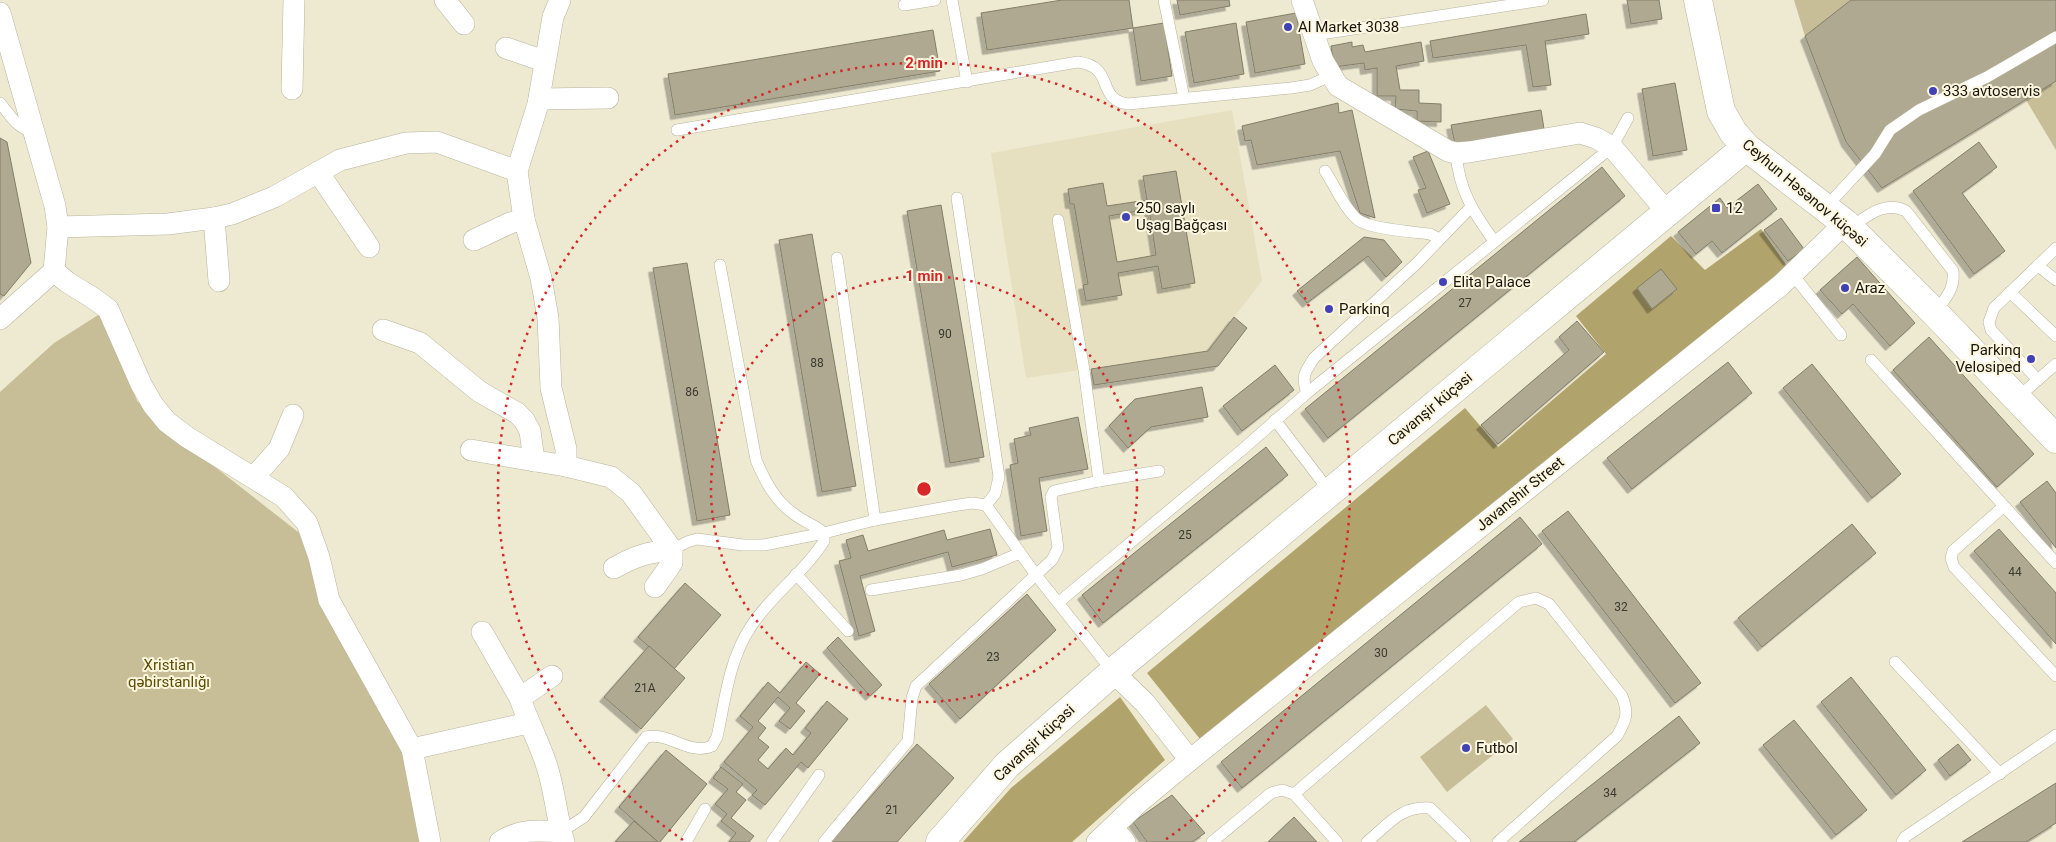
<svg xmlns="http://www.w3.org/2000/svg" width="2056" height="842" viewBox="0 0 2056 842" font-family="Roboto,sans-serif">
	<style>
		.built { fill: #e7e0c0 }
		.green { fill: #c7be98 }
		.forest { fill: #b1a36c }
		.building { fill: #afa992; stroke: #837e68; fill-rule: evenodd; filter: url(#shadow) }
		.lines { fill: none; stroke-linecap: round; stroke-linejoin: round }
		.lane-casing { stroke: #b9b39c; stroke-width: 12 }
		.street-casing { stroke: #b9b39c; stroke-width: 22 }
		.secondary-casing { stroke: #b9b39c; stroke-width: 29 }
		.lane { stroke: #fff; stroke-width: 11 }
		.street { stroke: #fff; stroke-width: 21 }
		.secondary { stroke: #fff; stroke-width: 28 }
		.ring { fill: none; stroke: #d62828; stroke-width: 2.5; stroke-dasharray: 2.5 5 }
		.poi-dot { fill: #4041b6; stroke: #fcf6de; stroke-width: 2 }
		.labels { text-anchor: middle; stroke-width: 4; stroke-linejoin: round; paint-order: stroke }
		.number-label { font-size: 12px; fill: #3d3a2e }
		.poi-label { font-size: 15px; fill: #17150d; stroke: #fcf6de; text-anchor: start }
		.street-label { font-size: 15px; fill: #17150d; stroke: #fcf6de }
		.park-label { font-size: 15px; fill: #5b4c04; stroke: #fcf6de }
		.centre { fill: #d62828; stroke: #fcf6de; stroke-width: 2.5 }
		.ring-label { font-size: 15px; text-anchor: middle; font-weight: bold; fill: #d62828; stroke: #fcf6de; stroke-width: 4; stroke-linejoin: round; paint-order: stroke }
	</style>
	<defs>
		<filter id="shadow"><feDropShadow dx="-4.5" dy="4.5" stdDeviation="0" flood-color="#0004"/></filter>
	</defs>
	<rect width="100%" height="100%" fill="#eee9d1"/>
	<polygon class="built" points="1232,110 1262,281 1208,351 1026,378 991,153"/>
	<g class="green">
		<polygon points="1794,0 1851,0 1805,36"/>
		<polygon points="2056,81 2056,150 2026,100"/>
		<polygon points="103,312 137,401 174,435 302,535 401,748 421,842 0,842 0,392 54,343"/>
		<polygon points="1486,705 1513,739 1447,792 1420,757"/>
	</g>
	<g class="forest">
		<polygon points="1761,229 1787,266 1204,744 1147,673 1465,408 1498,447 1606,354 1576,316 1671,236 1705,270"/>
		<polygon points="1120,697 1165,760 1072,842 963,842 1011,788"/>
	</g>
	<g class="building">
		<polygon points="1062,0 1129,0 1133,28 987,50 981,13"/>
		<polygon points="1177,0 1229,0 1230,6 1180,15"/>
		<polygon points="1627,0 1659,0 1662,19 1631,24"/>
		<polygon points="1851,0 2056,0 2056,81 1882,188 1846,142 1805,36"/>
		<polygon points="1296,13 1305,64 1255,73 1246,22"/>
		<polygon points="1586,14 1589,34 1545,41 1551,85 1533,87 1526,45 1433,58 1430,41"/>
		<polygon points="1164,23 1172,76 1141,81 1133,28"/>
		<polygon points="1236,23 1244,74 1194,83 1185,32"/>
		<polygon points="933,30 940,71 675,115 668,74"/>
		<polygon points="1352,42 1352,47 1363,45 1365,52 1421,42 1424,61 1396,66 1400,90 1419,90 1419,103 1441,104 1441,122 1417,121 1417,111 1395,109 1396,96 1377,96 1377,68 1365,70 1364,63 1334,67 1331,46"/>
		<polygon points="1675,83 1687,150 1653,156 1642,89"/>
		<polygon points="1338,103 1339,113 1352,110 1375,218 1360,213 1340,151 1257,165 1251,140 1245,141 1242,126"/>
		<polygon points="1541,110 1544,129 1455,144 1451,125"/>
		<polygon points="0,138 7,142 31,263 4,296 0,294"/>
		<polygon points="1979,142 1997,167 1962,193 2005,251 1974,274 1913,191"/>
		<polygon points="1428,151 1450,204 1427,213 1418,190 1426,188 1413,157"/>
		<polygon points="1602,167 1625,196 1328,438 1305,409"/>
		<path d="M1176 171 1195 283 1162 289 1158 266 1118 273 1122 295 1086 301 1083 285 1088 284 1074 204H1070L1068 189 1103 183 1107 206 1147 200 1143 176ZM1149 209 1156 255 1117 262 1109 216Z"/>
		<polygon points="1758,184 1777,209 1722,253 1712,241 1696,254 1678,232 1720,198 1727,208"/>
		<polygon points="941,205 984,457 950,463 907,211"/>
		<polygon points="1781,218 1804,249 1788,261 1764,230"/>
		<polygon points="812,234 856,486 822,492 779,240"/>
		<polygon points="1364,237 1384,240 1402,262 1386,277 1368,256 1307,303 1297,291"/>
		<polygon points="1857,257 1915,323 1890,346 1853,304 1842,314 1820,290"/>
		<polygon points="687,263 730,515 697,521 653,268"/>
		<polygon points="1661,269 1677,289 1652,309 1637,288"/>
		<polygon points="1234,317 1247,328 1218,366 1094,385 1091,369 1208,351"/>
		<polygon points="1577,321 1604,352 1498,444 1481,425 1569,350 1559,337"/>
		<polygon points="1929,337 2034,454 1997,487 1893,370"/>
		<polygon points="1728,362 1752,393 1632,489 1607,458"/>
		<polygon points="1812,364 1901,474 1872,498 1783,388"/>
		<polygon points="1275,365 1294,390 1242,431 1223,406"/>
		<polygon points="1202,387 1208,417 1151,427 1128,448 1109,426 1135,399"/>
		<polygon points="1078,417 1088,469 1039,478 1047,531 1021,536 1010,465 1018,463 1014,439 1031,435 1029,428"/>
		<polygon points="1266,447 1288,475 1103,623 1082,595"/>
		<polygon points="2047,481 2056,493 2056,548 2020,502"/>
		<polygon points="1568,511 1701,683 1675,703 1542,531"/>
		<polygon points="1520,517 1542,544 1242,788 1221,762"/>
		<polygon points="1852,524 1876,553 1762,647 1738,618"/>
		<polygon points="990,529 997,555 952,567 948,552 860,576 875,631 859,636 839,561 851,558 846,540 863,535 868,551 944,530 947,540"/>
		<polygon points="1999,529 2056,593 2056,644 1974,551"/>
		<polygon points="685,583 721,615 674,669 638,637"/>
		<polygon points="1027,594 1056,630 960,719 929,684"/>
		<polygon points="838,637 882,685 870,696 827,648"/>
		<polygon points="649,646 685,678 641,729 604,697"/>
		<polygon points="806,662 820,674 796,703 805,711 790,729 779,721 790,708 778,697 758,721 766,728 758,738 769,747 758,760 768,769 786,748 793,755 811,733 805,728 827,701 848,719 808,768 801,762 765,805 752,795 757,790 724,762 753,727 740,716 768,682 780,693"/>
		<polygon points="1851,677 1926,770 1896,795 1821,702"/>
		<polygon points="1679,716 1700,743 1574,842 1519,842"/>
		<polygon points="1794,720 1867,810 1836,835 1763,745"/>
		<polygon points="917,744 954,778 897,842 831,842"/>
		<polygon points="1958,744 1971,760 1950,776 1938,760"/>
		<polygon points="666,750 707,784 660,842 658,842 619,807"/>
		<polygon points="721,767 743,784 736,792 746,800 731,818 754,836 749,842 729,842 736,833 721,821 727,814 715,804 728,789 713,778"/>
		<polygon points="2056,783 2056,823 2026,842 1962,842"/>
		<polygon points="1172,795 1205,833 1192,842 1147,842 1133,822"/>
		<polygon points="1294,817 1317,842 1268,842"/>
		<polygon points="634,821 658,842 615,842"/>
	</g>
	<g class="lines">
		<g class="lane-casing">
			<g id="lane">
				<polyline points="952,0 967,82"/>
				<polyline points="1164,0 1184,98"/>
				<polyline points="904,5 935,0"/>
				<polyline points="1314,35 1543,0"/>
				<path d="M0 103C10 115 18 130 35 132"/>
				<path d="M677 130 1078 62C1116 67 1095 99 1128 104L1291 88 1310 85 1330 76"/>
				<path d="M1456 153C1459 190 1473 212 1494 241"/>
				<path d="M1325 171C1335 186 1344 208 1358 220 1370 229 1414 232 1430 234L1439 239"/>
				<polyline points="957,198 999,477 995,494 986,505 1036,575 1113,672"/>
				<polyline points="1825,208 1875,154 1890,130 1919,110 1987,77 2056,37"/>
				<polyline points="1058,220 1084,370 1099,481"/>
				<path d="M1850 228C1867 216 1885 200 1906 211L1953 271C1955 290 1945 298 1935 313"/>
				<polyline points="837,258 875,520"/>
				<polyline points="2038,266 2056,280"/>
				<polyline points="1793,275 1841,335"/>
				<polyline points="2010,292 2056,336"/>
				<polyline points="1871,360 2056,563"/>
				<polyline points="2038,380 1991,330 1989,322 1994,308 2056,248"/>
				<path d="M1307 393C1301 376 1305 372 1314 358L1416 264 1471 207"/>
				<polyline points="2017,398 2056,364"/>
				<polyline points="1275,420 1330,492"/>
				<polyline points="2003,507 1953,551 1951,558 1954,567 2056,676"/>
				<polyline points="672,550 687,542 697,539 743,545 764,545 824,533 875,520 952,506 972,503 986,505"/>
				<polyline points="796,574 848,631"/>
				<polyline points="871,590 961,575 982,569 1020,553"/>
				<polyline points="1059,602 1243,449 1307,393 1612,147 1628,118"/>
				<polyline points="1895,662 2000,774"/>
				<path d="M1294 794 1519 602 1536 598 1549 604 1622 696C1629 714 1626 720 1617 736L1498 842"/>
				<path d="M561 832 584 817 646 737C670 732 690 756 712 746L717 737C725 701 729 660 750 628 769 597 806 571 824 541V533C814 524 804 522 794 514 775 501 765 481 756 460L720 265"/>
				<polyline points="686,842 705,809"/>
				<polyline points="772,842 819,775"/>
				<polyline points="824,842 908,741 912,698 916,686 1052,560 1058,548 1051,497 1054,491 1099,481 1159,471"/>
				<polyline points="1212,842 1271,793 1282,790 1294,794 1337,842"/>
				<path d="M1367 842C1389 824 1400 806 1430 808L1465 842"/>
				<polyline points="1902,842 1905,837 2056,735"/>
			</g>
		</g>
		<g class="street-casing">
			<g id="street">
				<polyline points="445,0 464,24"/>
				<polyline points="560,0 553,17 538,104 517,171 524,219 541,278 548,318 551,388 566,449 566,466 611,477 631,493 672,550 672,563 655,587"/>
				<polyline points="1302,0 1323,61 1338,86 1448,151 1456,153 1469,152 1580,133 1596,138 1612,147 1667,212"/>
				<polyline points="0,13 55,206 58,227 54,271 0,319"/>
				<polyline points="506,48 544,61"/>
				<polyline points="292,89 294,0"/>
				<polyline points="539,99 608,98"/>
				<polyline points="318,172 369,247"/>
				<polyline points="214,218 219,281"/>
				<polyline points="58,227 168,224 214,218 232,214 274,197 340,160 406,143 437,142 517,171"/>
				<polyline points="474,240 510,223 524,219"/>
				<polyline points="54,271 67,282 93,298 108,309 141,384 153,405 167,422 187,437 284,497 307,523 319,557 329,600 412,749 430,842"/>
				<polyline points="383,330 420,343 480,392 517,413 524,420 530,431 534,461"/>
				<polyline points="471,450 566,466"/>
				<polyline points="254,477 279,449 293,415"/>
				<path d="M614 568C635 556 648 552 672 550"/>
				<polyline points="482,632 520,698"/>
				<polyline points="1113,672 1145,703 1190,760"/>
				<path d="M552 676 520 698C528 723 541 745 548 770 555 793 557 819 564 842"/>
				<polyline points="412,749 528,723"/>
				<polyline points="1113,828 1125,842"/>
				<path d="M500 842C519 829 539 830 561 832"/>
				<polyline points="1097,842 1138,803 1190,760 1781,285 1845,223"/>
			</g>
		</g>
		<g class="secondary-casing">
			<g id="secondary">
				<polyline points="1698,0 1721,111 1733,132 1746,147 1845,223 1935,313 2056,439"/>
				<polyline points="940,842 1007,765 1113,672 1746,147"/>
			</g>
		</g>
		<use href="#lane" class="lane"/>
		<use href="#street" class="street"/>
		<use href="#secondary" class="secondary"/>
	</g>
	<g class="ring">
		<circle cx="924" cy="489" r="213"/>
		<path d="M683 840A426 426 0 1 1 1165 840"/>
	</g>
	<g class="poi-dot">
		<circle cx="1288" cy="27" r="5"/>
		<circle cx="1933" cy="91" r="5"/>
		<rect x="1711" y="203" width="10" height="10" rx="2.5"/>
		<circle cx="1126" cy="217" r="5"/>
		<circle cx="1443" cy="282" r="5"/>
		<circle cx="1845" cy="288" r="5"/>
		<circle cx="1329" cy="309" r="5"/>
		<circle cx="2031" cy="359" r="5"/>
		<circle cx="1466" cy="748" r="5"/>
	</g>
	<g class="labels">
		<g class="number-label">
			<text x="1465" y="307">27</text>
			<text x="945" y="338">90</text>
			<text x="817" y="367">88</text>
			<text x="692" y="396">86</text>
			<text x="1185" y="539">25</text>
			<text x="2015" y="576">44</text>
			<text x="1621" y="611">32</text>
			<text x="1381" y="657">30</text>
			<text x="993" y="661">23</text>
			<text x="645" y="692">21A</text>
			<text x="1610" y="797">34</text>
			<text x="892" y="814">21</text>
		</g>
		<g class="poi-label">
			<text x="1298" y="32">Al Market 3038</text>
			<text x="1943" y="96">333 avtoservis</text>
			<text x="1136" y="213">250 saylı<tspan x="1136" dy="17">Uşag Bağçası</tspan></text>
			<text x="1726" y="213">12</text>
			<text x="1453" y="287">Elita Palace</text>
			<text x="1855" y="293">Araz</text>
			<text x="1339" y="314">Parkinq</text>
			<text x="2021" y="355" text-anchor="end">Parkinq<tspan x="2021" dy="17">Velosiped</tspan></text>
			<text x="1476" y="753">Futbol</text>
		</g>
		<g class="street-label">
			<text transform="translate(1805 193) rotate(40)" y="5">Ceyhun Həsənov küçəsi</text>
			<text transform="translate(1430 409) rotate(-40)" y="5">Cavanşir küçəsi</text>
			<text transform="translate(1520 494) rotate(-39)" y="5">Javanshir Street</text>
			<text transform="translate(1034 743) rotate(-43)" y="5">Cavanşir küçəsi</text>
		</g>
		<g class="park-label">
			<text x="169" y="670">Xristian<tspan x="169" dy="17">qəbirstanlığı</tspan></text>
		</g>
	</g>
	<circle cx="924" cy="489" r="8" class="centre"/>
	<g class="ring-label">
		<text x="924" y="68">2 min</text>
		<text x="924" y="281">1 min</text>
	</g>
</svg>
